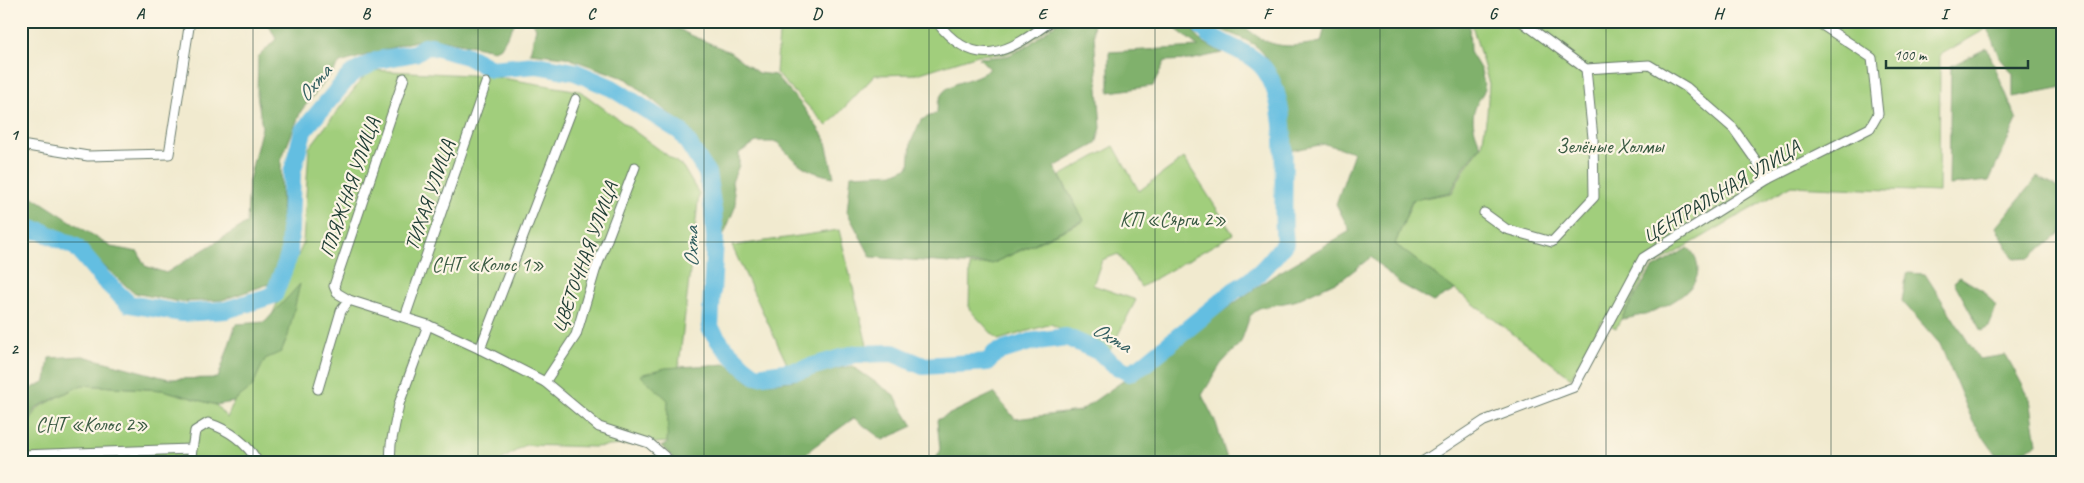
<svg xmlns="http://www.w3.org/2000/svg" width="2084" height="483" viewBox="0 0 2084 483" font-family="Caveat,sans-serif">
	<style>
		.green { fill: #a1ce7c; stroke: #608658 }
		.forest { fill: #80b16c; stroke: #507750 }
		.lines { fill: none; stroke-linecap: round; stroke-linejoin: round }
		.river { stroke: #64bee1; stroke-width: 18 }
		.street-casing { stroke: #687a6a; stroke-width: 11 }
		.street { stroke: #fff; stroke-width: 9 }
		.grid { fill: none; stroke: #1f3d34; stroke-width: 1; stroke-opacity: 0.55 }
		.labels { text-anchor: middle; stroke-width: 4.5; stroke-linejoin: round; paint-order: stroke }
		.park-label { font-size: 20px; fill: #395a42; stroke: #fcf5e5 }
		.street-label { font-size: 20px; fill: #1f3d34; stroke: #fcf5e5 }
		.water-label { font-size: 21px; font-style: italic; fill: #305d5f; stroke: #fcf5e5 }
		.neatline { fill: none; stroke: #1f3d34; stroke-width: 2 }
		.grid-label { font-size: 16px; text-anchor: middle; font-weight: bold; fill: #1f3d34 }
	</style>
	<rect width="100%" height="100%" fill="#fcf5e5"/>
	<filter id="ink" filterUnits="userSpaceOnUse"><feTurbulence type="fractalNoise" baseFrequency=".02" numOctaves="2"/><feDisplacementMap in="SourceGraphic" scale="10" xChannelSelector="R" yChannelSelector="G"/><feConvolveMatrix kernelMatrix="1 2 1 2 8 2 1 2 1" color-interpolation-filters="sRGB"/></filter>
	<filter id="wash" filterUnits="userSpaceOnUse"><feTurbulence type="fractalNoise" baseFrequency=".0096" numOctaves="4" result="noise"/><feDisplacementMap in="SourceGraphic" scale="20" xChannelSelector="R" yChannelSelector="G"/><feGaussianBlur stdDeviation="1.12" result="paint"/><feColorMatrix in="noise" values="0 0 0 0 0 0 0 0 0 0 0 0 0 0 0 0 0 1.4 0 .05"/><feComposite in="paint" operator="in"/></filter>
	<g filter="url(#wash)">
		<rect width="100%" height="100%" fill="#f1eacf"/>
		<g class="green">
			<polygon points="780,21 1056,21 1025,45 1006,54 978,55 917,74 875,75 827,126 776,73"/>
			<polygon points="1471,21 1980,21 1986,29 1940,55 1939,192 1790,186 1649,268 1616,328 1602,321 1571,378 1395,244 1413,200 1452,193 1465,168 1482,146 1487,114 1489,84"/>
			<polygon points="369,70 490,76 580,91 683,167 699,194 670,442 594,447 525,445 498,462 21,462 21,437 38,408 81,385 163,390 216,405 227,418 303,244 309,148"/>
			<polygon points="1114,146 1139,191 1184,158 1233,234 1141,287 1118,254 1102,260 1093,285 1136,300 1108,354 1051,324 998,340 969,309 970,266 992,264 1084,221 1060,176"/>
			<polygon points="839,230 868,349 788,366 732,246"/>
		</g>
		<g class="forest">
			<polygon points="267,21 516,21 501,47 494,50 444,40 415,41 340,63 301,111 281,160 282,255 269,284 222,300 181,302 134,293 78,243 46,227 21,222 21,193 27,193 111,247 138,252 145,266 166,273 247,223 249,180 262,127 257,94 258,57 276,39"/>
			<path d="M532 21H667L686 33 730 52 758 73 775 75 801 104 825 138 834 177C805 172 796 163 777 142H756L739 153V165L732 182 736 205 722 239 714 170 682 124 627 79 565 57 530 53 536 28Z"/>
			<path d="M1059 21H1093L1101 128 1096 144 1054 167 1084 220 991 264H963L871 257 847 212 851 175 895 173 909 167 911 142 921 120 937 113C937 78 967 86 990 69L979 58 1007 56 1026 47Z"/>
			<polygon points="1176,21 1188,21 1198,39 1222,53 1190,60 1165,61 1153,86 1109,92 1109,52 1199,47 1176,29"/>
			<path d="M1210 21H1239C1266 49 1285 49 1321 42L1324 31 1322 21H1469L1470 52 1481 70 1485 90C1470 112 1470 122 1481 146L1464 167 1451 192 1412 200 1395 244 1455 290 1433 302 1399 283 1371 257 1344 278 1294 301 1259 308 1250 316 1241 342 1221 364 1202 395 1216 423 1228 462H935L940 449 937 420 994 393 1015 419 1080 411 1273 276 1350 231 1336 204 1354 152 1325 144 1288 151C1287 119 1282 63 1253 44 1239 35 1222 33 1210 21Z"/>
			<polygon points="1985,21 2063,21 2063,87 2013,97 2013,74 1999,57"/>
			<polygon points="1987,48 2017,120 1989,181 1949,185 1951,66"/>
			<polygon points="2037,177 2063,190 2063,226 2060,233 2030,258 2014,259 1996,227"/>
			<path d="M1688 248C1693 251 1696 258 1697 264 1706 294 1645 318 1621 319L1651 270Z"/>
			<polygon points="1907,273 1925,274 1979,359 2006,355 2030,399 2037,444 2001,462 1973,422 1940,344 1902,301"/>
			<polygon points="1960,277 1985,292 1996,307 1989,327 1981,331 1954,282"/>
			<polygon points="300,284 288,336 281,352 265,359 252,387 233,402 216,405 163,390 82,385 37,407 21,435 21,394 46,381 49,358 83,356 169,379 218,378 236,324 265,322"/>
			<polygon points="727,364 749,382 771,383 791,381 818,372 852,366 894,395 913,426 883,440 854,418 812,448 799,462 677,462 661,446 667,444 668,400 640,375 665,368"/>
		</g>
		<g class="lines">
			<path class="river" d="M21 228 41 231 76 247 103 279 129 304 181 313 226 310 274 295 289 255 292 173 303 131 351 74 378 60 415 53 424 47 431 46 467 56 491 69 536 65 575 72 612 88 681 132 707 173 713 210 715 239 710 328 722 345 744 367 756 376 800 370 855 354 893 353 923 366 988 362 995 353 1030 342 1066 337 1100 352 1111 363 1129 373 1142 366 1235 290C1257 279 1270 262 1285 243 1279 195 1294 110 1265 70 1248 47 1212 46 1198 21"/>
		</g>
	</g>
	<g filter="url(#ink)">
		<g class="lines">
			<g class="street-casing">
				<g id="street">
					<path d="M936 21C975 72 1008 53 1051 21"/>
					<polyline points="1521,21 1586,69 1649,65 1686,87 1733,128 1769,179"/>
					<polyline points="404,78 334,286 337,293 349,300 428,325 480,349 545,382 599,427 649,443 671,462"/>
					<polyline points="21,145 88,156 169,154 190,21"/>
					<polyline points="1484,213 1506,229 1552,242 1594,197 1593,138 1586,69"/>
					<polyline points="405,317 486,83"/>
					<polyline points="480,349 576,99"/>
					<polyline points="545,382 576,335 595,271 635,167"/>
					<polyline points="318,389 341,311 349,300"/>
					<polyline points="21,455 191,449"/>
					<path d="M190 462 195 431 208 423C230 430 246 442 258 462"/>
					<polyline points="390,462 391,444 399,404 428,325"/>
					<polyline points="1422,462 1484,421 1574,387 1643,258 1769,179 1870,128 1878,114 1872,58 1816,21"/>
				</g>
			</g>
			<use href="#street" class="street"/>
		</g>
	</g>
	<path class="grid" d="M253 21V462M478 21V462M704 21V462M929 21V462M1155 21V462M1380 21V462M1606 21V462M1831 21V462M21 242H2063"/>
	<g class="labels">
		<g class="park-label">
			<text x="1610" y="153">Зелёные Холмы</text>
			<text x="1173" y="226">КП «Сярги 2»</text>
			<text x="488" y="271">СНТ «Колос 1»</text>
			<text x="92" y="431">СНТ «Колос 2»</text>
		</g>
		<g class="street-label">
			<text transform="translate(349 187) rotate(-71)" y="7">ПЛЯЖНАЯ УЛИЦА</text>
			<text transform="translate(1721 191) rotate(-31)" y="7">ЦЕНТРАЛЬНАЯ УЛИЦА</text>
			<text transform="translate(429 195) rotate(-71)" y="7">ТИХАЯ УЛИЦА</text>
			<text transform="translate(584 257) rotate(-70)" y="7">ЦВЕТОЧНАЯ УЛИЦА</text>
		</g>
		<g class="water-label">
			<text transform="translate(314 83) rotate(-50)" y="7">Охта</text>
			<text transform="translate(691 247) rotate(-90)" y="7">Охта</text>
			<text transform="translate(1112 337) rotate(30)" y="7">Охта</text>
		</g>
	</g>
	<rect width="2084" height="483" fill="none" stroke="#fcf5e5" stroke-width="55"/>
	<path d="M1886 60v8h142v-8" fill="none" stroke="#1f3d34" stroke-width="2.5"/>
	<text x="1894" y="60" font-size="15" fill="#1f3d34" stroke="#fcf5e5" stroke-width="4" paint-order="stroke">100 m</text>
	<rect x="28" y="28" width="2028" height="428" class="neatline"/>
	<g class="grid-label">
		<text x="140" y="19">A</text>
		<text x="366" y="19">B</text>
		<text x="591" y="19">C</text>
		<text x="817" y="19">D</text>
		<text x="1042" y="19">E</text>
		<text x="1267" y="19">F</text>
		<text x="1493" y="19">G</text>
		<text x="1718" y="19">H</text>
		<text x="1944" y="19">I</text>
		<text x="14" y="140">1</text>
		<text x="14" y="354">2</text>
	</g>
</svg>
